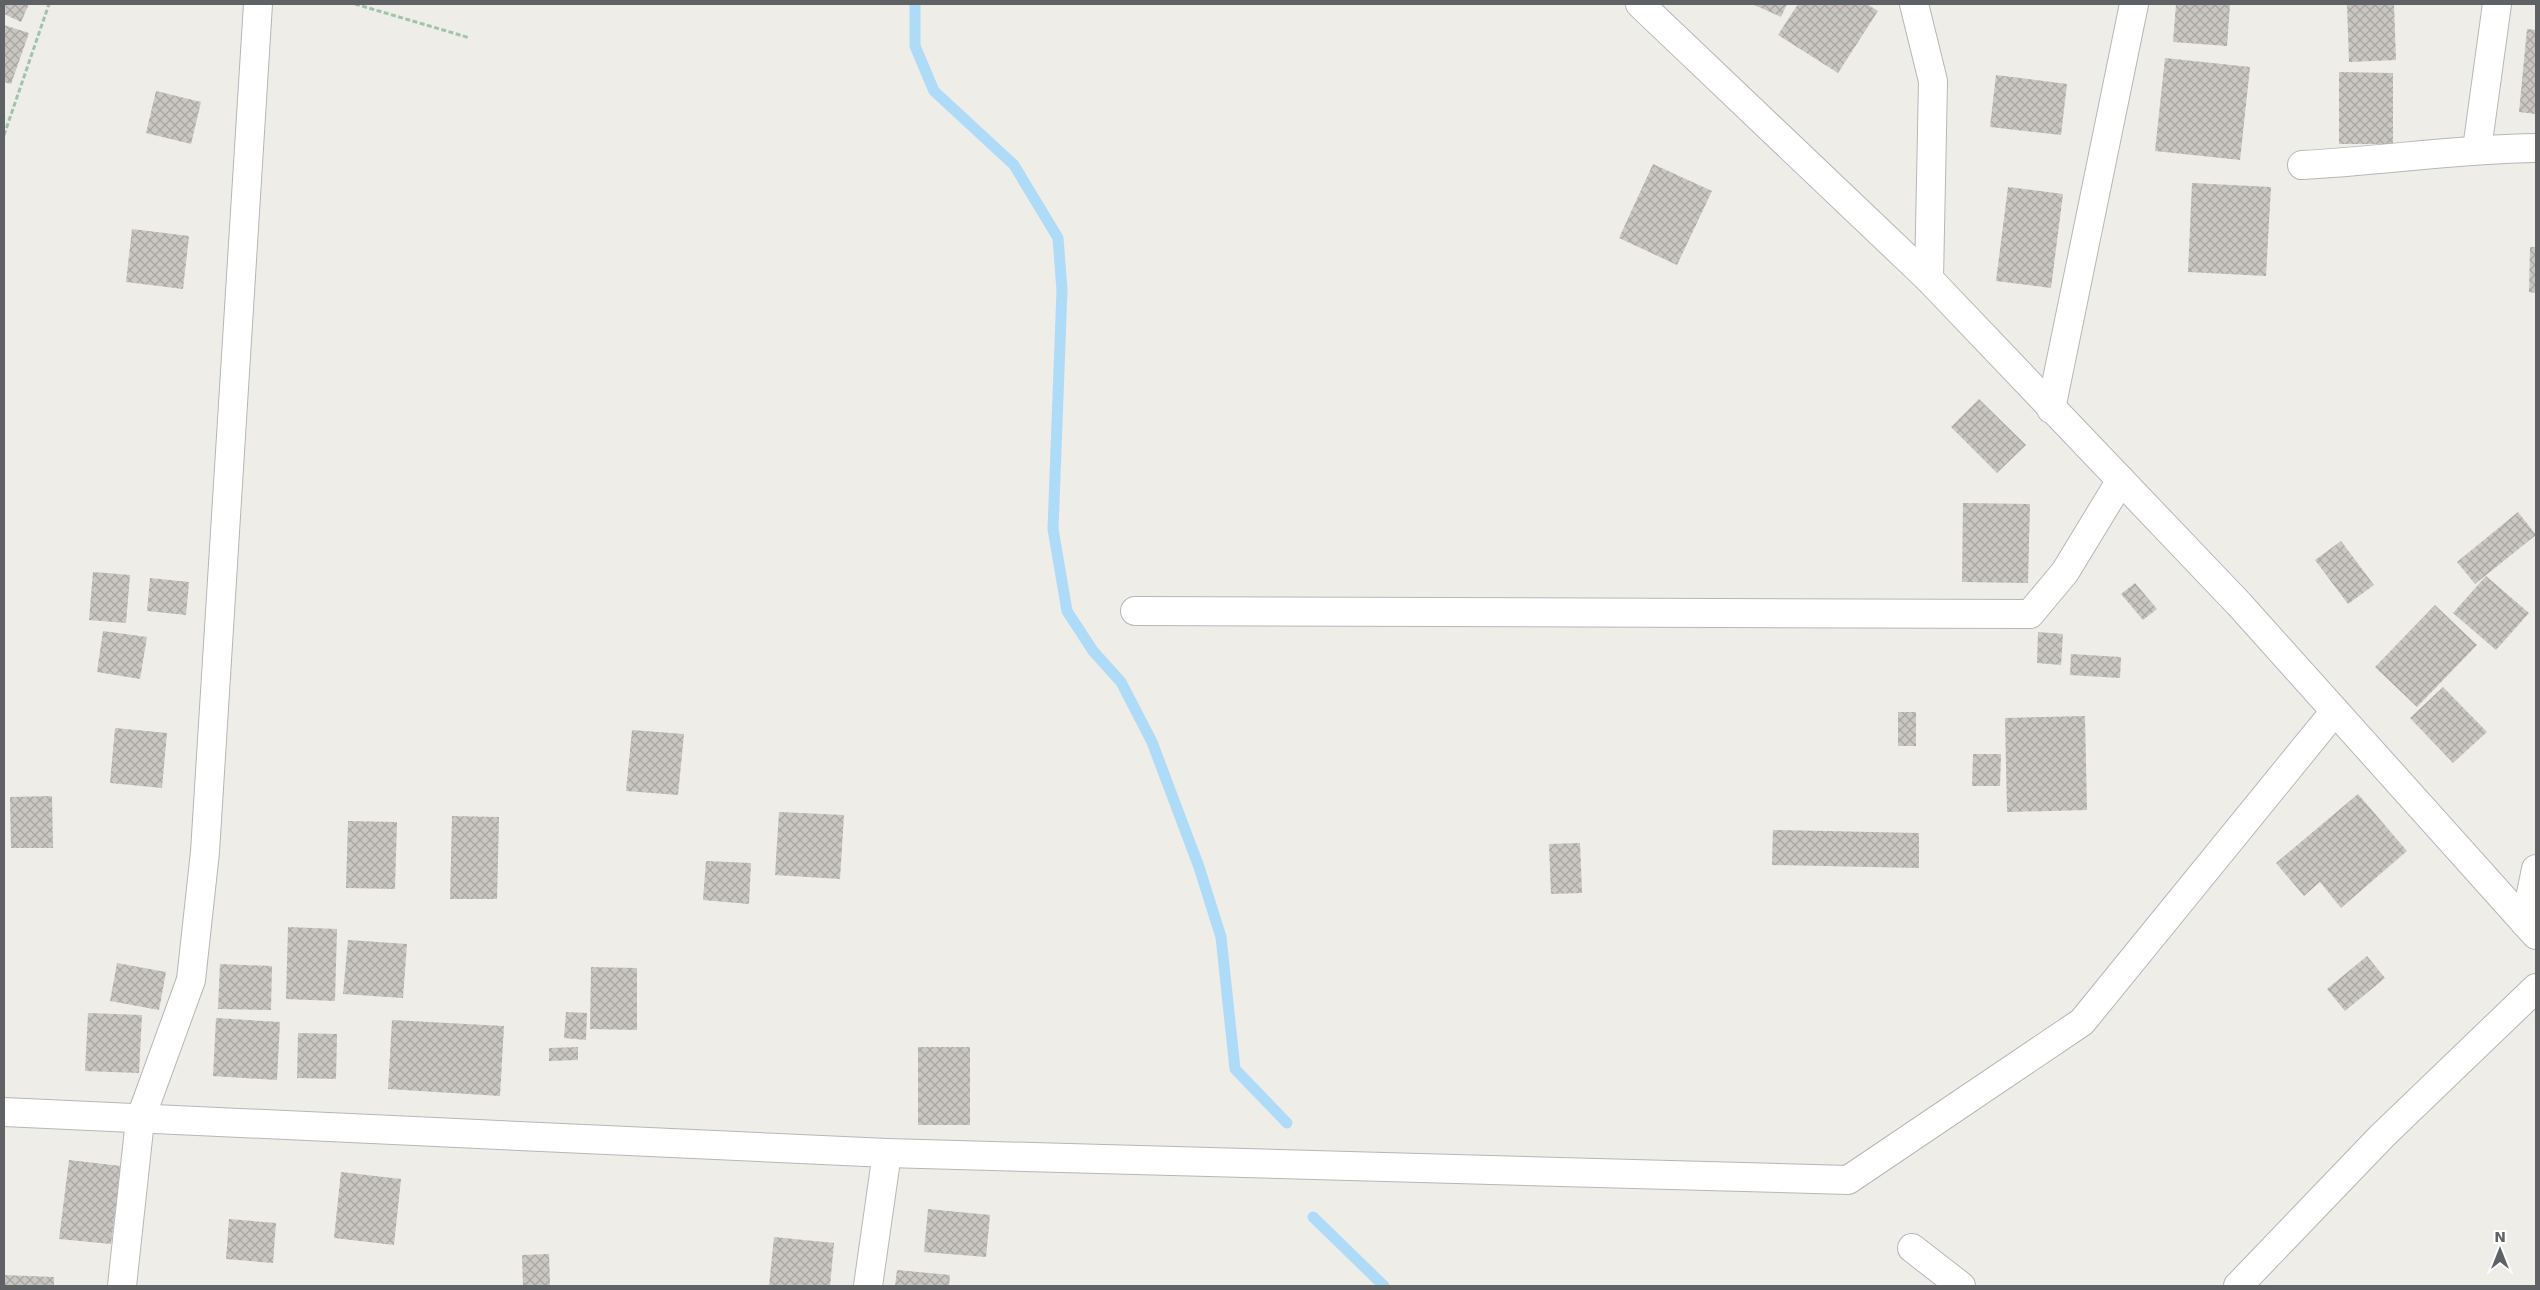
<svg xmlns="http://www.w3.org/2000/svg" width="2540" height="1290" viewBox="0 0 2540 1290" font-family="'DejaVu Sans',sans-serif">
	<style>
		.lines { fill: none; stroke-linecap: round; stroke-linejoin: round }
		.stream { stroke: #aedbf7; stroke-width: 11 }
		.building { fill: url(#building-cross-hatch) }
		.minor-casing { stroke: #b4b7ba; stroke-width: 30 }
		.path { stroke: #9fc4a8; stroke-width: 3; stroke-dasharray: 5 2.5; stroke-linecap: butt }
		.minor { stroke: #fff; stroke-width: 28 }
	</style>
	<defs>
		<pattern id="building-cross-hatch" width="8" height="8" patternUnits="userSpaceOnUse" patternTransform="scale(1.25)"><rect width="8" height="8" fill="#cac7c3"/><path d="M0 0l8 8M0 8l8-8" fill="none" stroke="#a7a5a2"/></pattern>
	</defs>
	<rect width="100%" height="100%" fill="#efede7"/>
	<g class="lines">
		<g class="stream">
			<polyline points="915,4 915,46 934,91 1014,165 1058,238 1062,290 1053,529 1067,611 1093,651 1121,682 1152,742 1199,867 1221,937 1235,1069 1287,1123"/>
			<polyline points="1313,1217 1384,1286"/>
		</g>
	</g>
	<g class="building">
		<polygon points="4,4 29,4 21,22 4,14"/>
		<polygon points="1752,4 1787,4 1781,17"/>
		<polygon points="1798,4 1867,4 1878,11 1838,73 1778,35"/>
		<polygon points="2176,4 2230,4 2227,46 2173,42"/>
		<polygon points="2347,4 2394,4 2396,60 2349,62"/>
		<polygon points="4,25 29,33 11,84 4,82"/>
		<polygon points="2527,29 2536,30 2536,114 2519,112"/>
		<polygon points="2165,58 2250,67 2240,160 2155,151"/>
		<polygon points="2339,72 2393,73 2393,144 2339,144"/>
		<polygon points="1996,75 2067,84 2061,135 1990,127"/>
		<polygon points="156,91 201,102 191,144 146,133"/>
		<polygon points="1653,164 1712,191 1677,265 1619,238"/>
		<polygon points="2192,183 2271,187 2266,276 2188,272"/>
		<polygon points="2008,187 2063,194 2051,288 1996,281"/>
		<polygon points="132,229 189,236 183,289 126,282"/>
		<polygon points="2530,247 2536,247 2536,293 2529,292"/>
		<polygon points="1979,399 2026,445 1997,473 1951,427"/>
		<polygon points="1963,503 2030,504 2028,583 1962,582"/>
		<polygon points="2518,512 2536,535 2475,584 2457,562"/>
		<polygon points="2341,541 2374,585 2348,604 2315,560"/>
		<polygon points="93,572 130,575 126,623 89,620"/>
		<polygon points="2486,576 2529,613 2496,650 2453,613"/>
		<polygon points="150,578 189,582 186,615 147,611"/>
		<polygon points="2135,583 2157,609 2143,620 2121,594"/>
		<polygon points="2435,605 2477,645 2417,707 2375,667"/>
		<polygon points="103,631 147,637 140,679 97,672"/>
		<polygon points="2038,632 2063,634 2061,665 2037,663"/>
		<polygon points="2071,654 2121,657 2120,678 2070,675"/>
		<polygon points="2443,687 2487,732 2453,763 2410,718"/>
		<rect x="1898" y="712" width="18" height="34"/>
		<polygon points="2085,716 2087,810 2007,812 2005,718"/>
		<polygon points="115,728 167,733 162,788 110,783"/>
		<polygon points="632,730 684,734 678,795 626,791"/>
		<polygon points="1973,754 2001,754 2000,786 1972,786"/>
		<polygon points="2358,794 2407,851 2341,908 2320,882 2304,896 2276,863"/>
		<polygon points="52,796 53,848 11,848 10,797"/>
		<polygon points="779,812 844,815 840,879 775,875"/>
		<polygon points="452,816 499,817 497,899 450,899"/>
		<polygon points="348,821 397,822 395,889 346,888"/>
		<polygon points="1773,830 1919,833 1919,868 1772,865"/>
		<polygon points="1580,843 1582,893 1551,894 1549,844"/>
		<polygon points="706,861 751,863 749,904 703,900"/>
		<polygon points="288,927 337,929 335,1001 286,999"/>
		<polygon points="348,940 407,944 403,998 343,994"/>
		<polygon points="2367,956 2385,978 2345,1011 2327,989"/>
		<polygon points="117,963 166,972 159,1010 110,1001"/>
		<polygon points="220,964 272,966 271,1010 218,1009"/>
		<polygon points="591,967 637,968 637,1030 590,1029"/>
		<polygon points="566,1012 587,1013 586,1040 564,1038"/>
		<polygon points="88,1013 142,1015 139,1073 85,1071"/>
		<polygon points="216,1018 280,1022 277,1080 213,1076"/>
		<polygon points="392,1020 504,1026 500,1096 388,1089"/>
		<polygon points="298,1033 337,1034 336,1079 297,1078"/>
		<polygon points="578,1047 578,1060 549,1061 549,1048"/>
		<rect x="918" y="1047" width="52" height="78"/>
		<polygon points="69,1160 121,1166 111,1244 59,1239"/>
		<polygon points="341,1172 401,1179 394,1245 334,1238"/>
		<polygon points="928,1209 990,1215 986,1257 924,1252"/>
		<polygon points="229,1219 276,1223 273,1263 226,1259"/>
		<polygon points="774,1237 834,1243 830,1286 769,1286"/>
		<polygon points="549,1254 550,1286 523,1286 522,1255"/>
		<polygon points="897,1270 950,1275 949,1286 895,1286"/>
		<polygon points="4,1275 54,1277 54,1286 4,1286"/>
	</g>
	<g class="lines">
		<g class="minor-casing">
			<g id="minor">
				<polyline points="1640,4 1929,279 2239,604 2536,935"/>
				<polyline points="1914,4 1933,81 1929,279"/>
				<polyline points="2477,149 2497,4"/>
				<path d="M2302 165C2381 161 2457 149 2536 148"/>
				<polyline points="2051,409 2134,4"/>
				<polyline points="1135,611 2030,614 2065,572 2121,480"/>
				<polyline points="2525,923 2536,869"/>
				<polyline points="4,1112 887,1153 1848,1180 2082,1022 2335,711"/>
				<polyline points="1912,1248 1961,1286"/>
				<polyline points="122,1286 140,1120 191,980 205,852 258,4"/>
				<polyline points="868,1286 887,1153"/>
				<polyline points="2238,1286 2382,1136 2536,988"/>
			</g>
		</g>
		<g class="path">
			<polyline points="355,4 470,38"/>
			<polyline points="4,135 49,4"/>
		</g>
		<use href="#minor" class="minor"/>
	</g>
	<rect width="2540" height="1290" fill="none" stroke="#5e6265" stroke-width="10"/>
	<g transform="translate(2500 1250)" stroke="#ffffff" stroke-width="4" paint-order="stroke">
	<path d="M0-4L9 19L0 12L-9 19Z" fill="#5e6265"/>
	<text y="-8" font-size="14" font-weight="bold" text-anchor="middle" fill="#5e6265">N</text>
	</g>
</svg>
